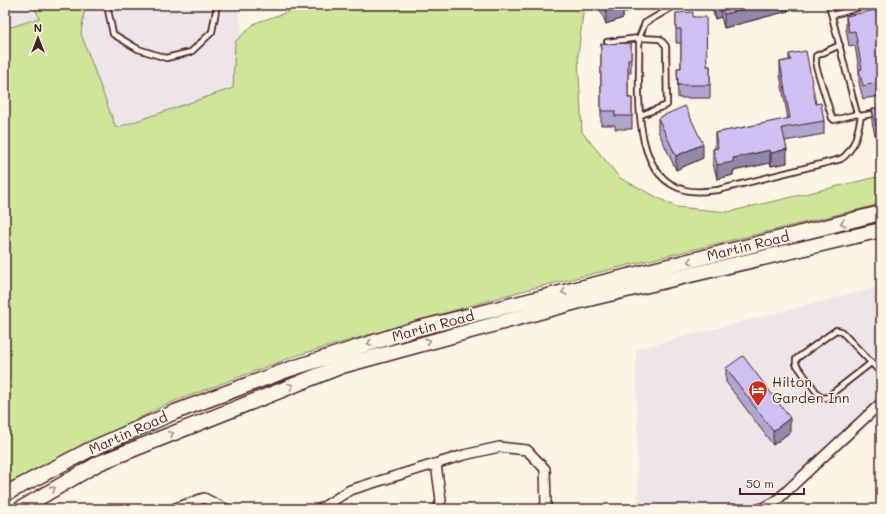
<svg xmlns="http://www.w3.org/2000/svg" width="886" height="514" viewBox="0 0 886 514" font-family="Mali,sans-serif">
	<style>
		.built { fill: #eee5e9 }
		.green { fill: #cfe59a; stroke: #8c8262 }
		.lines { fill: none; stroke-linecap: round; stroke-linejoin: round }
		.lane-casing { stroke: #4a1f2b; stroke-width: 8 }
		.street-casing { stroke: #4a1f2b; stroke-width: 12 }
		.primary-casing { stroke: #4a1f2b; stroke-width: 17 }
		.lane { stroke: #fcf5e5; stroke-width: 4.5 }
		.street { stroke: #fcf5e5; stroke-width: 9 }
		.primary { stroke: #fcf5e5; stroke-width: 14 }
		.wall { fill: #b1a6d0; stroke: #4a1f2b }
		.shaded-wall { fill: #9087a9; stroke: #4a1f2b }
		.building { fill: #cec1f2; stroke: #4a1f2b }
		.oneway { stroke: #a38a88 }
		.labels { text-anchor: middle; stroke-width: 3; stroke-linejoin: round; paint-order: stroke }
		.street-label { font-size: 14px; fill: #4a1f2b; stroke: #fcf5e5 }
		.poi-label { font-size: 14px; fill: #4a1f2b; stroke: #fcf5e5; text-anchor: start }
	</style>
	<rect width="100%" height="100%" fill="#fcf5e5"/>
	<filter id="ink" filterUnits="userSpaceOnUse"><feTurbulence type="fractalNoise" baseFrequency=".025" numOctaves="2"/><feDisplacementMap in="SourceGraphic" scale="8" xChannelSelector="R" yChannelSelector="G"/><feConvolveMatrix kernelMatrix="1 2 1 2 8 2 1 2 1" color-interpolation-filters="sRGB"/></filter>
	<g filter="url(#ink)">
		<g class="built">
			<polygon points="5,5 34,5 40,18 5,29"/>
			<polygon points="85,5 237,5 243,34 235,42 233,88 116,128 81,34"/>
			<polygon points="881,286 881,415 774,509 638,509 636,349"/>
		</g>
		<polygon class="green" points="34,5 85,5 81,34 116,128 233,88 235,42 255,23 308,5 584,5 578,55 582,132 620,178 676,207 728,212 881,176 881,204 522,291 295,356 165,405 5,487 5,29 39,18"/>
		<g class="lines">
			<g class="lane-casing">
				<g id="lane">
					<polyline points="107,5 113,34 138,49 166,58 191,52 212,32 217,5"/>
					<path d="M676 5 645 23 639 38C641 82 627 175 685 190 696 193 707 191 718 190L841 159C855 150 858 131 861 116"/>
					<polyline points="829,5 857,114 861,116 881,112"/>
					<polyline points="833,15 868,5"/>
					<polyline points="607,42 639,38 660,39 666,46 667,105 641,115"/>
					<polyline points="840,45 816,56 816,66 832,118 834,120 857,114"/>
					<polyline points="871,363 826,398 820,397 796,364 796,359 836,330 841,331 881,373"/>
				</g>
			</g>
			<g class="street-casing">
				<g id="street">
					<polyline points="436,464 441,500 438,509"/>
					<polyline points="173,509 204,498 226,509"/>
					<polyline points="320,509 350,490 464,455 499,447 527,450 545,469 546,505 542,509"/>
					<polyline points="760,509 775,502 881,403"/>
				</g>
			</g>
			<g class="primary-casing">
				<g id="primary">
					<polyline points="5,494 89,450 175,412 290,369 412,330 881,213"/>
					<polyline points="20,509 99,463 342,366 580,301 881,230"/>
				</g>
			</g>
			<use href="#lane" class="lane"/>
			<use href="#street" class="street"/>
			<use href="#primary" class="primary"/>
		</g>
		<g class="wall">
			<polygon points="600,5 644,5 623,13 623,18 606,24 600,9"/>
			<polygon points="711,5 788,5 788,11 724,28 721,17 715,19"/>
			<polygon points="676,13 693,17 707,66 710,66 710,98 678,98 677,68 681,68 681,43 676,43"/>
			<polygon points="846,16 881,34 881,90 880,90 880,96 863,99 859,83 859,70 855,45 849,46 846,29"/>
			<polygon points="631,43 631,73 628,73 628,98 632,98 632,129 615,129 615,125 601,125 601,44"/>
			<polygon points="789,54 824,121 824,134 785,141 787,163 771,166 770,163 733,171 733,175 717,179 713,163 713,149 715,149 715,133 788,119 780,75 780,62 789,60"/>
			<polygon points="881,107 881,138 876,139 872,122 872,109"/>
			<polygon points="658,118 703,158 676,170 658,131"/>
			<polygon points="726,368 790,432 773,445 726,382"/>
		</g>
		<g class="shaded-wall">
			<polygon points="621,5 644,5 623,13 623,18 606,24 606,11"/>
			<polygon points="717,5 721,5 721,17 715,19 715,6"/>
			<polygon points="759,5 788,5 788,11 724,28 724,14"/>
			<polygon points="703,144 703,158 676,170 676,156"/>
			<polygon points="787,149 787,163 771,166 771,153"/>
			<polygon points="770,150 770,163 733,171 733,175 717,179 717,165 733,158"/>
			<polygon points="790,418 790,432 773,445 773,431"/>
		</g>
		<g class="building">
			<polygon points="604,5 622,5 606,11"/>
			<polygon points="721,5 759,5 724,14"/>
			<polygon points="876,10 881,34 881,76 879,77 880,82 863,86 859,70 862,69 855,31 849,32 846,16"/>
			<polygon points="693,12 693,17 706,17 707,66 710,66 710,85 678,85 677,68 681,68 681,29 676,29 676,13"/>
			<polygon points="631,43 631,59 628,59 628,98 632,98 632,116 615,116 615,111 601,111 601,44"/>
			<polygon points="806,51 816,104 821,103 824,121 782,128 787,149 771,153 770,150 733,158 733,162 717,165 713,149 718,148 715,133 790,118 780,62 791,60 789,54"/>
			<polygon points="685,106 703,144 676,156 658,118"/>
			<polygon points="881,107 881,125 876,126 872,109"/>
			<polygon points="743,356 790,418 773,431 726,368"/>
		</g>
		<defs><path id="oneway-chevron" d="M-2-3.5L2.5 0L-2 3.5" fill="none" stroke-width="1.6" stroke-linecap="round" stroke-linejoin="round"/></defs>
		<g class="oneway">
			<use href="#oneway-chevron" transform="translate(843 223) rotate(166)"/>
			<use href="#oneway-chevron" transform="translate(690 261) rotate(166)"/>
			<use href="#oneway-chevron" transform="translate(564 292) rotate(166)"/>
			<use href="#oneway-chevron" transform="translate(428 341) rotate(-16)"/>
			<use href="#oneway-chevron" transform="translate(370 343) rotate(162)"/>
			<use href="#oneway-chevron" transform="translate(291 386) rotate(-21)"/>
			<use href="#oneway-chevron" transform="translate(171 434) rotate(-22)"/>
			<use href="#oneway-chevron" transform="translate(53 489) rotate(-30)"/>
		</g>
	</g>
	<defs>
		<g id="hotel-pin" transform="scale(1)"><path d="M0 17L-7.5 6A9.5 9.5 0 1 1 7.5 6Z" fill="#c8321e" stroke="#fcf5e5"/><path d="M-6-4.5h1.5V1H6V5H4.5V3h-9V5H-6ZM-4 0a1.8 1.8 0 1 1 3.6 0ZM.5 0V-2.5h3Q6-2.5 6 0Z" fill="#fff"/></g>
	</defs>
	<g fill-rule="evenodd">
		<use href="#hotel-pin" x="758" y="390"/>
	</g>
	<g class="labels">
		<g class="street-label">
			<text transform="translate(748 246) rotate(-14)" y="5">Martin Road</text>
			<text transform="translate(433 326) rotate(-15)" y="5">Martin Road</text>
			<text transform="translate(128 433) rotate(-24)" y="5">Martin Road</text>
		</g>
		<g class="poi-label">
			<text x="772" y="387">Hilton<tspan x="772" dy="16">Garden Inn</tspan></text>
		</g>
	</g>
	<rect width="886" height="514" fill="none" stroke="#fcf5e5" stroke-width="20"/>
	<rect x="10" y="10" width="866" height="494" fill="none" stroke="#4a1f2b" stroke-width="1.5" filter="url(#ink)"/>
	<g transform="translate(38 38)" stroke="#fcf5e5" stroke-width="3" paint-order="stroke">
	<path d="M0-3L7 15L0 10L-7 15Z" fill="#4a1f2b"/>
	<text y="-6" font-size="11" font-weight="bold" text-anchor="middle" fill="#4a1f2b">N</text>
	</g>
	<path d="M740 488v6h64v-6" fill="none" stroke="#4a1f2b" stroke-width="2"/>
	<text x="746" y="488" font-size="12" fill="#4a1f2b" stroke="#fcf5e5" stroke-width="3" paint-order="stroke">50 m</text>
</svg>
